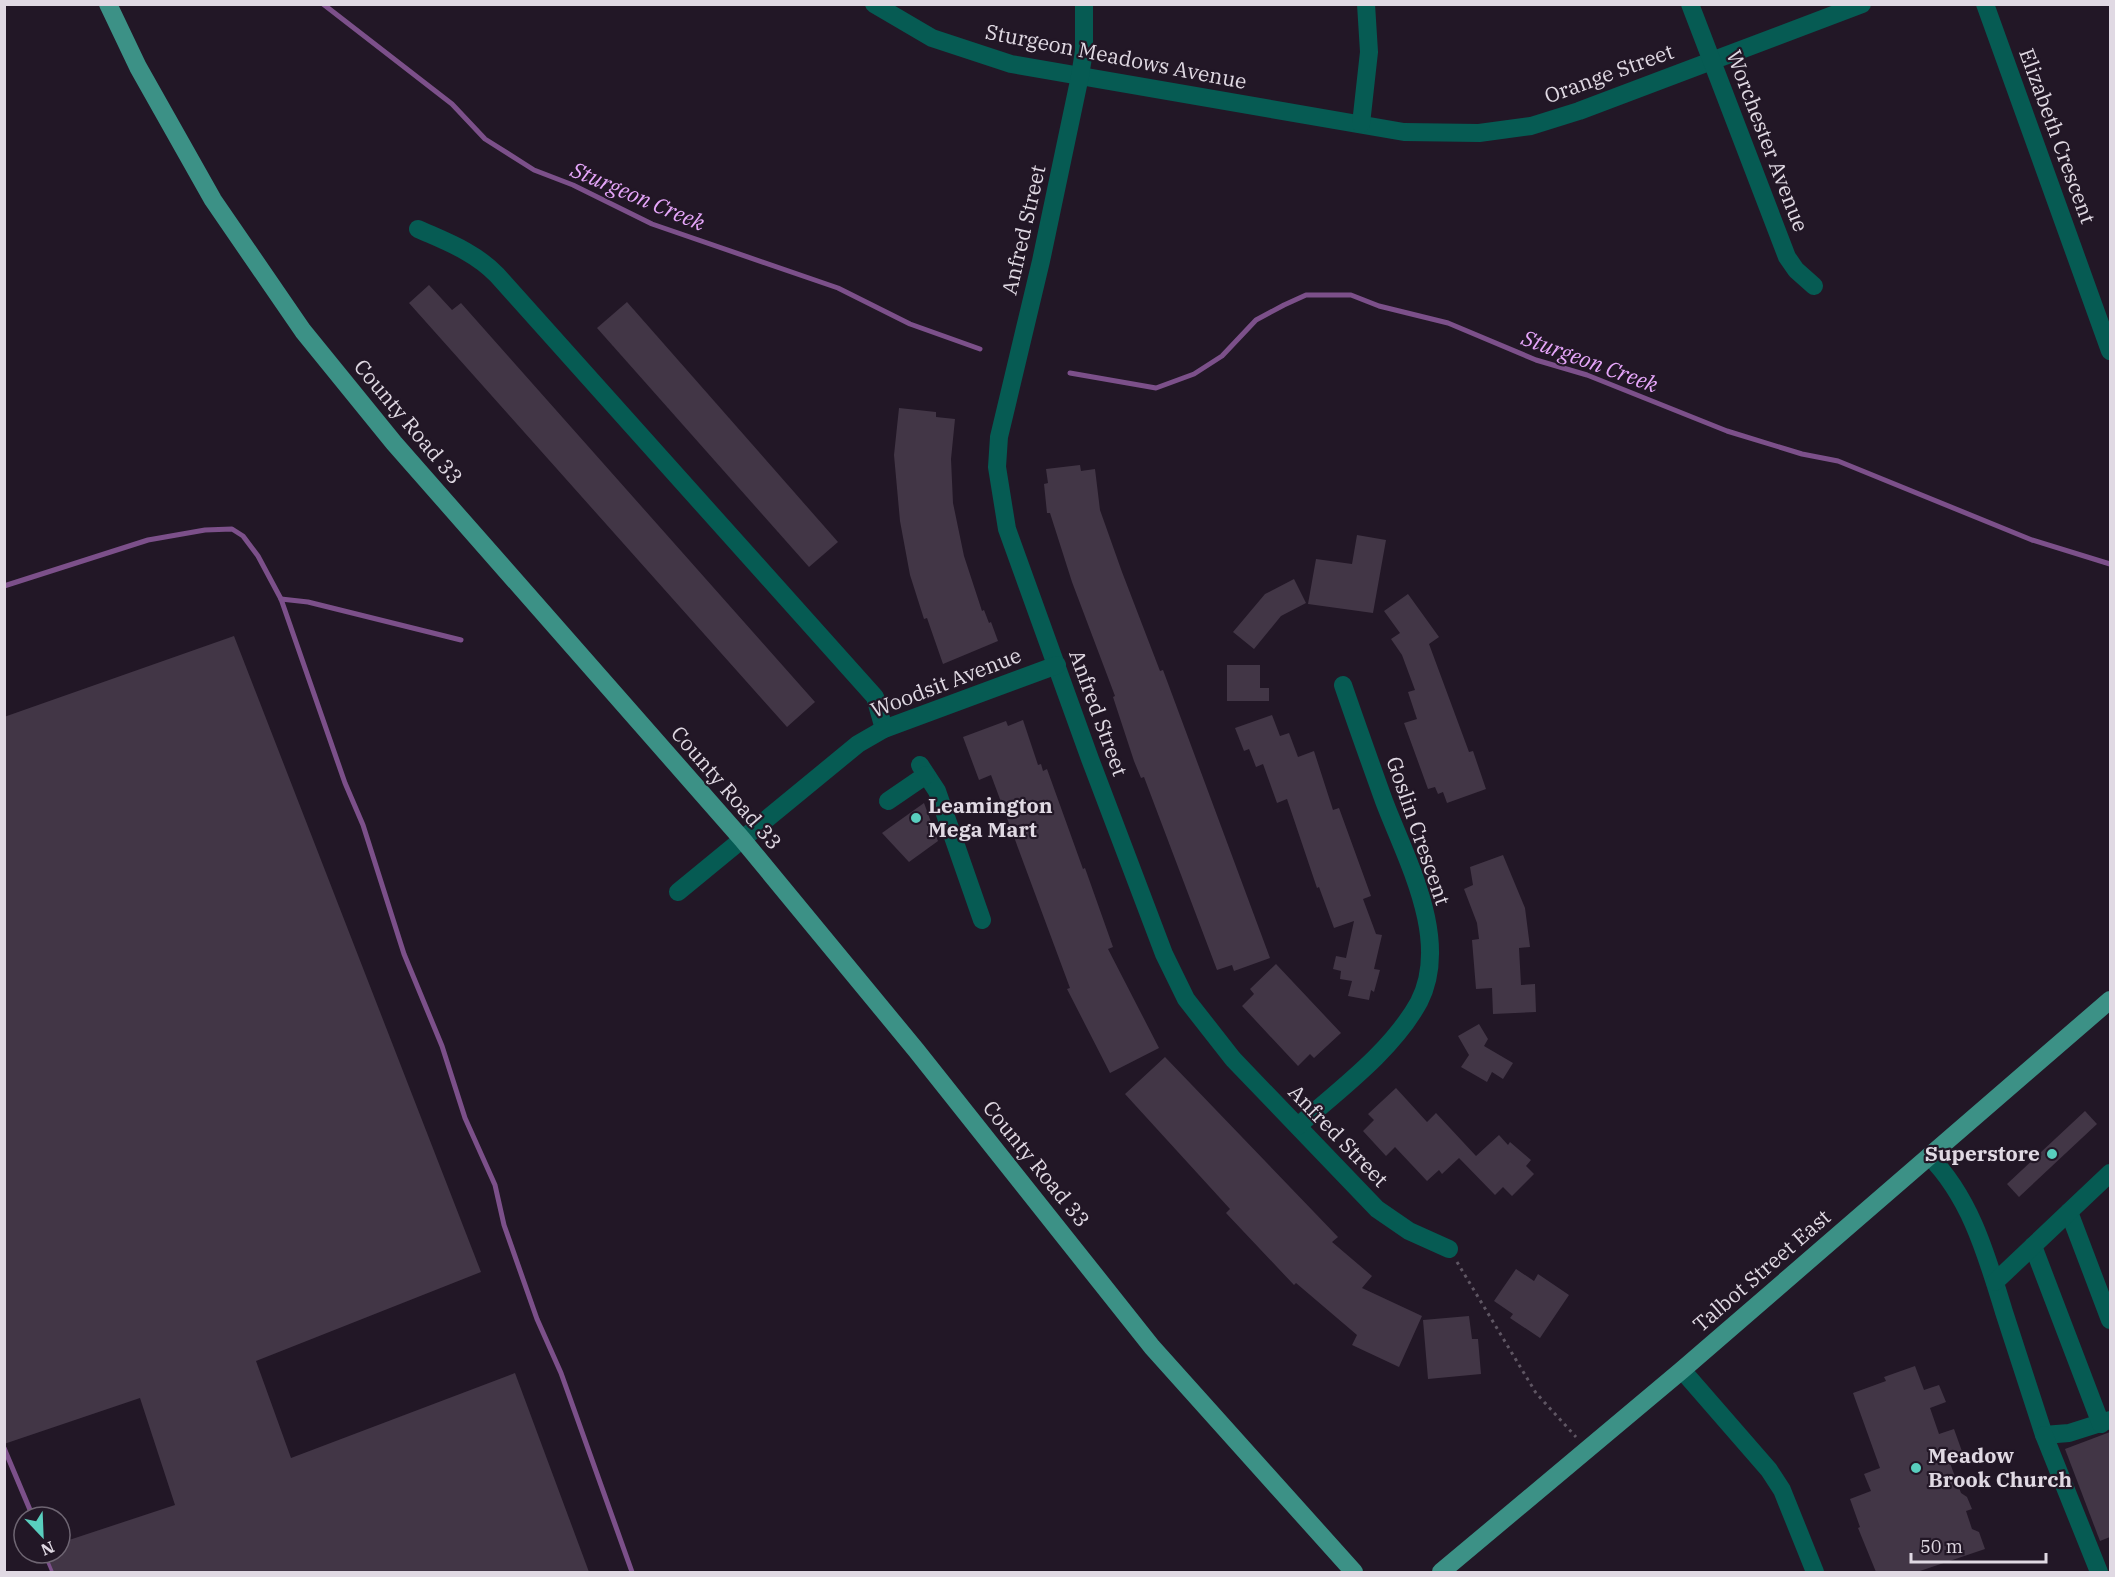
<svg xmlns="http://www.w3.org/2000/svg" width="2115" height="1577" viewBox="0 0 2115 1577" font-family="'IBM Plex Serif',serif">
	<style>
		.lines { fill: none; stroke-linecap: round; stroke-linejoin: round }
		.stream { stroke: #7c508a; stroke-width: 5 }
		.building { fill: #423646 }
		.path { stroke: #5f5663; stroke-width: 3; stroke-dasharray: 3 4.5; stroke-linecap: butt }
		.minor { stroke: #065b53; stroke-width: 18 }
		.major { stroke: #3c9186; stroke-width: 18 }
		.poi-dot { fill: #59cebe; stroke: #221726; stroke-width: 2 }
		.labels { text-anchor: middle; stroke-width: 4.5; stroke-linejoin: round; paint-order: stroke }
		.street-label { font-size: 21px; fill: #e0d9e3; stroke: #221726 }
		.poi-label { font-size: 21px; font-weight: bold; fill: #e0d9e3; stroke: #221726; text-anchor: start }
		.water-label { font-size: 22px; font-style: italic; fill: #e6a6fa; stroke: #221726 }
	</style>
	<rect width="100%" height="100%" fill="#221726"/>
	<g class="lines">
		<g class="stream">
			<polyline points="323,4 452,104 485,139 534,170 573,185 652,224 838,288 910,324 980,349"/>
			<polyline points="1070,373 1156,388 1194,374 1222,356 1256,320 1284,305 1306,295 1351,295 1379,306 1448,323 1536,360 1587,375 1727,431 1802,454 1838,461 2032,540 2110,564"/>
			<polyline points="4,586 148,540 205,530 232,529 243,536 258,556 281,599 345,783 363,825 404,954 442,1046 465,1118 495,1185 504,1225 537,1319 561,1373 632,1572"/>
			<polyline points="281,599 308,602 461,640"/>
			<polyline points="4,1448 33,1517"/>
			<polyline points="45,1553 53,1572"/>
		</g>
	</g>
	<g class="building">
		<polygon points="429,285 452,310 461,303 815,702 787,727 409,303"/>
		<polygon points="627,302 838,542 809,567 597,328"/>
		<polygon points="899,408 936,412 936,417 955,419 951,459 953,503 964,556 982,611 984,610 989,623 991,622 998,641 943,664 927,618 924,619 910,575 900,521 894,455"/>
		<polygon points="1080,465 1081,471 1095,469 1100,510 1122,572 1160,671 1163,670 1270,958 1234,971 1232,965 1217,970 1144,777 1141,778 1134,761 1113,697 1115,696 1072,582 1050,513 1047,513 1044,484 1048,483 1046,469"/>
		<polygon points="1357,535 1386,540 1373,613 1308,604 1316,559 1352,564"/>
		<polygon points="1294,579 1306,603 1281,616 1254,649 1233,632 1265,594"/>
		<polygon points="1408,594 1439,637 1429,644 1469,752 1473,751 1486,789 1447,803 1443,792 1438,794 1435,787 1428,789 1404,723 1417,719 1408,692 1415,690 1402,655 1391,639 1400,633 1384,611"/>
		<polygon points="234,636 481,1272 256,1361 291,1458 515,1373 589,1572 54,1572 46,1553 60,1553 60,1543 175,1505 140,1398 4,1444 4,717"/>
		<polygon points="1227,665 1260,665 1260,688 1269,688 1269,701 1227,701"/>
		<polygon points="1272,715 1280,736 1289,733 1298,757 1314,751 1333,810 1339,808 1371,896 1363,899 1376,934 1382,935 1374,969 1380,970 1374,992 1371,990 1369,1000 1348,996 1352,981 1340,979 1341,971 1333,969 1336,956 1346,958 1354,921 1334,928 1319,887 1317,888 1287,799 1277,803 1263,764 1256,767 1249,749 1244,751 1235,728"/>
		<polygon points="1023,720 1038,765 1041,764 1043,771 1047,769 1083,869 1085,868 1113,947 1108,949 1159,1048 1110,1073 1067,989 1070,988 991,775 979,780 963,737 1006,721 1008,726"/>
		<polygon points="924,803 938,841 909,862 882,833"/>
		<polygon points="1503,855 1525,908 1530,947 1519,948 1521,985 1535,984 1536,1012 1493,1014 1492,988 1476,989 1472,940 1479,939 1477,923 1464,889 1473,885 1470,867"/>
		<polygon points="1276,964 1341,1033 1314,1058 1310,1054 1298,1066 1242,1006 1254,994 1250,989"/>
		<polygon points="1479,1024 1488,1039 1484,1046 1513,1063 1503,1079 1492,1072 1487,1082 1461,1067 1469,1055 1458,1036"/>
		<polygon points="1165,1057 1338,1237 1332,1242 1372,1276 1362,1288 1422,1316 1399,1367 1352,1345 1357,1335 1296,1283 1294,1285 1226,1213 1230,1209 1125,1094"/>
		<polygon points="1396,1088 1427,1122 1436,1113 1476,1156 1499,1135 1508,1145 1510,1142 1531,1160 1526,1166 1534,1174 1512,1196 1503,1187 1495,1195 1459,1158 1442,1174 1439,1170 1427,1181 1395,1147 1386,1156 1363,1131 1374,1120 1368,1114"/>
		<polygon points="2085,1111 2097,1124 2019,1197 2007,1184"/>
		<polygon points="1516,1269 1534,1281 1538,1274 1569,1295 1540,1338 1510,1318 1513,1314 1494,1301"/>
		<polygon points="1469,1316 1472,1339 1478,1339 1481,1374 1428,1379 1423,1320"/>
		<polygon points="1915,1366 1924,1390 1939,1385 1946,1402 1930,1408 1939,1434 1954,1429 1964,1457 1950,1463 1961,1493 1967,1497 1972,1509 1966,1511 1972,1529 1979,1532 1985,1549 1917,1572 1876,1572 1858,1528 1860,1527 1850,1499 1871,1491 1864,1474 1880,1468 1853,1393 1886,1381 1884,1377"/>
		<polygon points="2110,1432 2110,1537 2100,1541 2065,1449"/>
	</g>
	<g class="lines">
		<polyline class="path" points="1457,1262 1536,1393 1576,1437"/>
		<g class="minor">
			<polyline points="874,4 932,38 1011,64 1404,132 1479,133 1531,126 1579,111 1862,4"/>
			<polyline points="1084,4 1084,51 1080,76 1041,261 999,437 997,467 1007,529 1090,759 1164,954 1186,999 1233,1059 1377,1209 1409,1231 1449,1249"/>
			<polyline points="1690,4 1787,257 1796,270 1814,286"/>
			<polyline points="1985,4 2110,351"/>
			<polyline points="1361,124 1369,52 1366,4"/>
			<path d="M418 229C447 242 475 252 497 275L875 697 884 729"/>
			<polyline points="920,765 937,791 982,920"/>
			<polyline points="888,801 926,775"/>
			<polyline points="678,892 858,744 884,729 1057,665"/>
			<path d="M1298 1126C1340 1089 1392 1051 1419 1002 1451 940 1406 859 1384 801 1370 762 1356 723 1343 685"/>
			<path d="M1929 1156C1971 1198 1987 1257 2004 1312 2017 1353 2031 1394 2044 1435L2069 1433 2110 1420"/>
			<polyline points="2069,1212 2110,1320"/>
			<polyline points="2033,1246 2101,1424"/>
			<polyline points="1995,1282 2110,1173"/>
			<polyline points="1682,1370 1769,1470 1782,1490 1815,1572"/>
			<polyline points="2044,1435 2099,1572"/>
		</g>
		<g class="major">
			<polyline points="108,4 138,67 213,200 303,331 394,443 742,839 916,1050 1152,1347 1354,1572"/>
			<polyline points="1441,1572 1682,1370 2110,1000"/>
		</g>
	</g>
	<g class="poi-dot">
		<circle cx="916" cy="818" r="6"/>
		<circle cx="2052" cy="1154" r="6"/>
		<circle cx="1916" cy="1468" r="6"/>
	</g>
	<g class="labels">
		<g class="street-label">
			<text transform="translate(1116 57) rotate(11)" y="7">Sturgeon Meadows Avenue</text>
			<text transform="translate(1609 74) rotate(-20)" y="7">Orange Street</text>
			<text transform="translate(2057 136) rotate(70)" y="7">Elizabeth Crescent</text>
			<text transform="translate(1767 141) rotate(69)" y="7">Worchester Avenue</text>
			<text transform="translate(1024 230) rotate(-77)" y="7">Anfred Street</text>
			<text transform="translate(408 422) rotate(50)" y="7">County Road 33</text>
			<text transform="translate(946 683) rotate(-21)" y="7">Woodsit Avenue</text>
			<text transform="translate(1098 713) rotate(70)" y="7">Anfred Street</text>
			<text transform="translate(726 788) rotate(49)" y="7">County Road 33</text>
			<text transform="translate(1418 831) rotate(71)" y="7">Goslin Crescent</text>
			<text transform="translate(1338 1136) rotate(46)" y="7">Anfred Street</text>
			<text transform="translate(1036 1164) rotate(51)" y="7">County Road 33</text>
			<text transform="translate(1762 1271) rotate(-41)" y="7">Talbot Street East</text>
		</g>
		<g class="poi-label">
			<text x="928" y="813">Leamington<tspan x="928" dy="24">Mega Mart</tspan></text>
			<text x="2040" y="1161" text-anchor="end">Superstore</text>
			<text x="1928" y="1463">Meadow<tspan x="1928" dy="24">Brook Church</tspan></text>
		</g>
		<g class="water-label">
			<text transform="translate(638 196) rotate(23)" y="8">Sturgeon Creek</text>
			<text transform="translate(1590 361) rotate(20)" y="8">Sturgeon Creek</text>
		</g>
	</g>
	<rect width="2115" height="1577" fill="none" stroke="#e0d9e3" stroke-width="12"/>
	<g transform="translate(42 1535) rotate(157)"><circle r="28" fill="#221726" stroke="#6e6572" stroke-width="1.5"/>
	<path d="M0-4.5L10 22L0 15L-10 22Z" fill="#59cebe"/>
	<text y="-9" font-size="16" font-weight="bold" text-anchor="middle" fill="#e0d9e3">N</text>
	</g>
	<path d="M1911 1553v9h135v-9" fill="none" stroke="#e0d9e3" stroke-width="3"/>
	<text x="1920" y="1553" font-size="18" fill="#e0d9e3" stroke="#221726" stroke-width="4.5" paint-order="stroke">50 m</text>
</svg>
